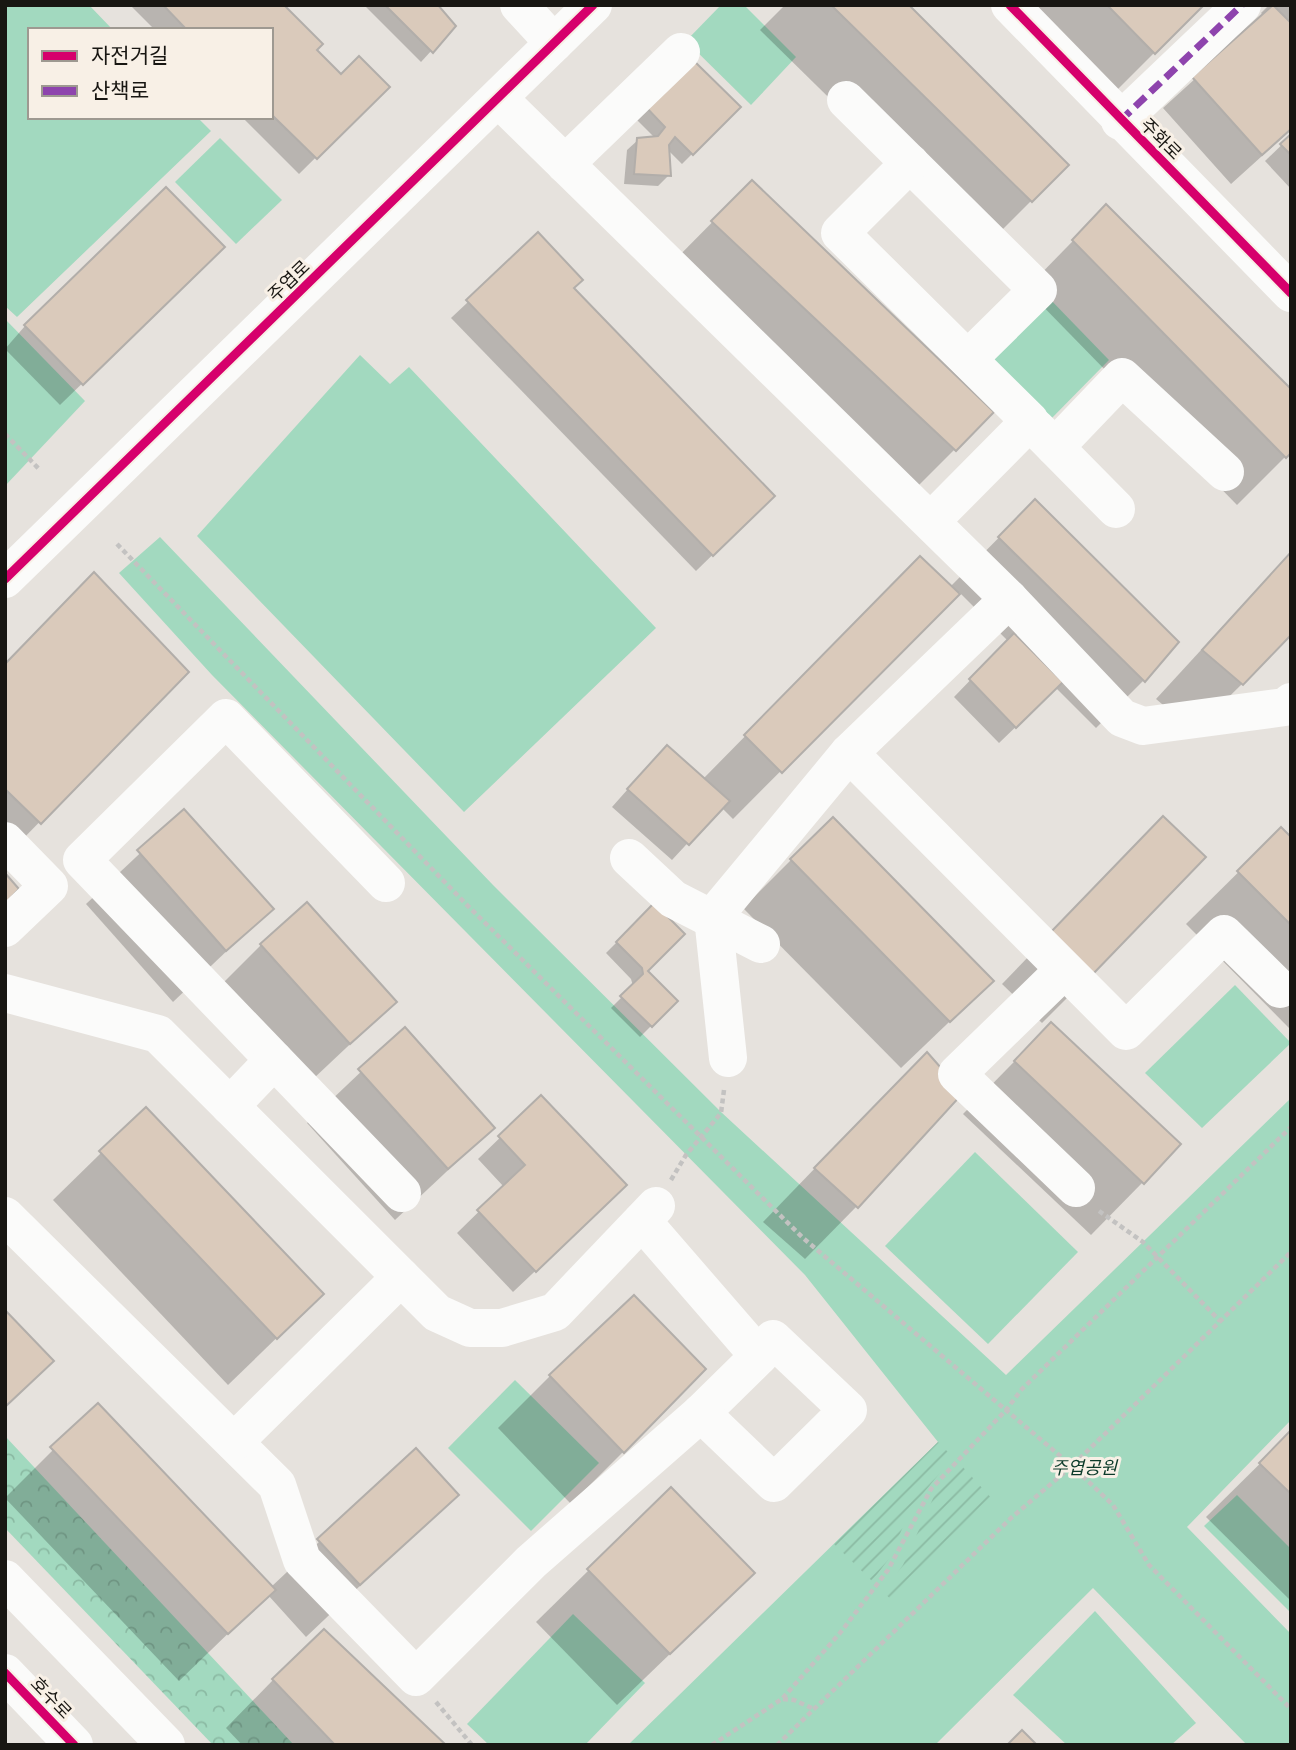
<svg xmlns="http://www.w3.org/2000/svg" width="1296" height="1750" viewBox="0 0 1296 1750" font-family="'IBM Plex Serif','Noto Sans KR',serif">
	<style>
		.forest { fill: url(#forest-crowns) }
		.park { fill: #a2d9bf }
		.garden { fill: url(#garden-furrows) }
		.shadow { fill: #0003 }
		.building { fill: #dacabb; stroke: #b2aeaa; stroke-width: 2 }
		.lines { fill: none; stroke-linecap: round; stroke-linejoin: round }
		.path { stroke: #c3c2c1; stroke-width: 4.5; stroke-dasharray: 5 3.5; stroke-linecap: butt }
		.minor { stroke: #fbfbfa; stroke-width: 38 }
		.major { stroke: #fbfbfa; stroke-width: 38 }
		.quiet { stroke: #8e44ad; stroke-width: 7; stroke-dasharray: 14 7; stroke-linecap: butt }
		.cycleway-casing { stroke: #f8f0e6; stroke-width: 13 }
		.cycleway { stroke: #d6006c; stroke-width: 9 }
		.labels { text-anchor: middle; stroke-width: 6; stroke-linejoin: round; paint-order: stroke }
		.street-label { font-size: 18px; fill: #181612; stroke: #f8f0e6 }
		.park-label { font-size: 18px; font-style: italic; fill: #0a3a29; stroke: #f8f0e6 }
	</style>
	<defs>
		<pattern id="forest-crowns" width="20" height="18" patternUnits="userSpaceOnUse" patternTransform="scale(1.75)"><rect width="20" height="18" fill="#a2d9bf"/><path d="M2 6a3 3 0 1 1 6 0M12 15a3 3 0 1 1 6 0" fill="none" stroke="#8bbaa3"/></pattern>
		<pattern id="garden-furrows" width="10" height="10" patternUnits="userSpaceOnUse" patternTransform="scale(1.75)"><rect width="10" height="10" fill="#a2d9bf"/><path d="M-1 1l2-2M0 10L10 0M9 11l2-2" fill="none" stroke="#8bbaa3"/></pattern>
	</defs>
	<rect width="100%" height="100%" fill="#e6e2dd"/>
	<polygon class="forest" points="5,1436 294,1745 213,1745 5,1528"/>
	<g class="park">
		<polygon points="5,5 89,5 113,30 30,30 30,117 197,117 211,131 17,317 5,306"/>
		<polygon points="721,5 744,5 796,57 751,105 686,41"/>
		<polygon points="220,138 282,200 236,244 175,182"/>
		<polygon points="1046,295 1109,360 1046,424 982,359"/>
		<polygon points="5,319 85,401 5,486"/>
		<polygon points="360,355 390,384 409,367 656,628 464,812 197,536"/>
		<polygon points="160,537 493,885 721,1112 1006,1375 1291,1098 1291,1420 1187,1527 1291,1634 1291,1745 1247,1745 1093,1588 935,1745 628,1745 938,1442 805,1275 212,675 119,573"/>
		<polygon points="1235,985 1291,1043 1202,1128 1145,1073"/>
		<polygon points="975,1152 1078,1252 988,1344 885,1246"/>
		<polygon points="515,1380 599,1463 531,1531 448,1448"/>
		<polygon points="1237,1495 1291,1549 1291,1613 1204,1526"/>
		<polygon points="1095,1611 1196,1723 1171,1745 1067,1745 1013,1695"/>
		<polygon points="573,1614 645,1683 585,1745 489,1745 467,1724"/>
	</g>
	<g class="garden">
		<polygon points="938,1442 953,1457 912,1507 888,1560 872,1581 834,1544"/>
		<polygon points="961,1465 995,1502 894,1602 883,1592 903,1565 935,1494"/>
	</g>
	<g class="shadow">
		<polygon points="130,5 282,5 314,50 341,76 387,87 299,174 242,117 271,117 271,30 155,30"/>
		<polygon points="364,5 436,5 454,26 421,62"/>
		<polygon points="785,5 907,5 1067,165 983,249 760,30"/>
		<polygon points="1026,5 1202,5 1114,93"/>
		<polygon points="1269,5 1291,5 1291,130 1231,184 1163,108 1264,16 1261,13"/>
		<polygon points="690,60 739,107 682,164 668,150 669,175 658,186 624,184 627,150 638,140 655,138 633,116"/>
		<polygon points="1291,136 1291,189 1265,161"/>
		<polygon points="752,182 955,449 907,497 665,270"/>
		<polygon points="1106,207 1291,451 1237,505 1026,289"/>
		<polygon points="201,268 60,405 5,349 25,326"/>
		<polygon points="572,289 773,496 696,571 451,318 468,302"/>
		<polygon points="1035,501 1144,680 1096,728 1056,688 999,743 954,697 1008,641 959,592 733,819 721,807 672,860 612,807 651,763 703,779 872,607 950,587"/>
		<polygon points="1291,552 1242,684 1194,731 1156,699"/>
		<polygon points="5,666 186,672 18,844 5,832"/>
		<polygon points="184,812 271,909 173,1002 86,904"/>
		<polygon points="1281,830 1291,839 1291,1030 1186,924"/>
		<polygon points="791,860 992,981 901,1068 743,908"/>
		<polygon points="1116,866 1090,975 1042,1023 1002,984"/>
		<polygon points="654,905 645,971 676,1001 640,1037 611,1008 633,986 631,979 606,953"/>
		<polygon points="261,945 395,1002 296,1095 209,997"/>
		<polygon points="1051,1024 1143,1182 1091,1235 963,1114"/>
		<polygon points="405,1030 493,1128 395,1220 307,1123"/>
		<polygon points="541,1098 603,1207 513,1292 457,1233 504,1187 478,1159"/>
		<polygon points="874,1107 857,1206 805,1259 763,1222"/>
		<polygon points="146,1109 322,1294 228,1385 53,1200"/>
		<polygon points="550,1376 623,1452 571,1504 498,1428"/>
		<polygon points="98,1405 271,1587 416,1451 456,1495 306,1637 268,1595 179,1681 5,1498"/>
		<polygon points="1291,1433 1291,1601 1206,1517"/>
		<polygon points="589,1570 700,1625 617,1705 536,1622"/>
		<polygon points="273,1680 443,1745 242,1745 226,1728"/>
	</g>
	<g class="building">
		<polygon points="163,5 284,5 323,44 317,50 341,74 359,56 390,87 317,159 271,114 271,30 187,30"/>
		<polygon points="385,5 438,5 456,26 433,53"/>
		<polygon points="831,5 909,5 1069,165 1032,202"/>
		<polygon points="1107,5 1204,5 1155,54"/>
		<polygon points="1273,5 1291,23 1291,129 1262,155 1192,77"/>
		<polygon points="690,57 741,107 693,155 675,137 669,145 671,176 634,174 637,138 658,136 665,127 643,104"/>
		<polygon points="1291,134 1291,155 1280,144"/>
		<polygon points="752,180 994,412 956,451 711,221"/>
		<polygon points="166,187 225,247 83,385 24,325"/>
		<polygon points="1106,204 1291,389 1291,453 1286,458 1072,240"/>
		<polygon points="538,232 583,280 574,288 775,496 713,556 466,300"/>
		<polygon points="1035,499 1179,642 1145,682 998,537"/>
		<polygon points="1291,552 1291,635 1243,685 1202,650"/>
		<polygon points="920,556 960,594 782,773 744,735"/>
		<polygon points="94,572 189,672 41,824 5,789 5,664"/>
		<polygon points="1014,633 1063,682 1016,728 969,679"/>
		<polygon points="667,745 730,801 689,845 627,789"/>
		<polygon points="184,809 274,909 226,951 137,850"/>
		<polygon points="1163,816 1206,857 1091,976 1048,935"/>
		<polygon points="833,817 994,981 950,1022 790,859"/>
		<polygon points="1281,827 1291,837 1291,925 1237,871"/>
		<polygon points="5,873 19,889 5,904"/>
		<polygon points="307,902 397,1002 350,1044 260,944"/>
		<polygon points="654,903 685,934 648,971 678,1001 652,1027 620,996 643,974 642,968 616,942"/>
		<polygon points="1051,1022 1181,1144 1144,1184 1014,1061"/>
		<polygon points="405,1027 495,1128 448,1169 358,1069"/>
		<polygon points="927,1052 963,1093 858,1208 814,1168"/>
		<polygon points="541,1095 627,1185 536,1272 477,1210 525,1165 498,1136"/>
		<polygon points="146,1107 324,1294 277,1339 99,1151"/>
		<polygon points="634,1295 706,1369 624,1453 549,1375"/>
		<polygon points="5,1310 54,1361 6,1406 5,1405"/>
		<polygon points="98,1403 276,1590 228,1634 50,1447"/>
		<polygon points="1291,1430 1291,1494 1259,1463"/>
		<polygon points="416,1448 459,1495 360,1585 317,1539"/>
		<polygon points="671,1487 755,1573 670,1654 587,1569"/>
		<polygon points="324,1629 446,1745 335,1745 272,1679"/>
		<polygon points="1022,1730 1037,1745 1007,1745"/>
	</g>
	<g class="lines">
		<g class="path">
			<polyline points="5,434 40,470"/>
			<polyline points="117,544 465,903 803,1238 1072,1466 1113,1505 1149,1565 1291,1709"/>
			<polyline points="671,1180 686,1155 721,1113 724,1090"/>
			<polyline points="1099,1211 1143,1242 1220,1321"/>
			<polyline points="783,1699 794,1700 814,1709"/>
			<polyline points="436,1702 472,1745"/>
			<polyline points="712,1745 782,1699 840,1633 888,1570 931,1489 1006,1410 1022,1389 1291,1127"/>
			<polyline points="777,1745 1011,1518 1072,1466 1291,1252"/>
		</g>
		<g class="minor">
			<polyline points="519,5 554,43"/>
			<polyline points="1010,5 1291,293"/>
			<polyline points="499,99 1009,599 1122,718 1143,726 1285,707 1291,702"/>
			<polyline points="846,100 1038,290 968,359"/>
			<polyline points="1120,121 1242,5"/>
			<polyline points="910,163 840,233 1030,421 931,521"/>
			<polyline points="565,164 681,52"/>
			<polyline points="1036,428 1116,509"/>
			<polyline points="1055,447 1122,377 1225,472"/>
			<polyline points="5,579 593,5"/>
			<polyline points="849,753 1126,1031 1224,934 1280,989"/>
			<polyline points="5,841 49,886 5,928"/>
			<polyline points="629,858 673,899 761,944"/>
			<polyline points="386,883 226,718 82,860 402,1193"/>
			<polyline points="1063,971 957,1074 1076,1188"/>
			<polyline points="5,993 158,1034 437,1313 470,1328 502,1328 555,1312 656,1206"/>
			<polyline points="728,1058 713,917 849,753 1009,599"/>
			<polyline points="230,1106 274,1060"/>
			<polyline points="5,1216 277,1485 302,1560 416,1677 531,1562 701,1413 759,1356 642,1221"/>
			<polyline points="701,1413 774,1483 848,1410 773,1339 759,1356"/>
			<polyline points="234,1442 401,1277"/>
		</g>
		<g class="major">
			<polyline points="5,1579 166,1745"/>
			<polyline points="5,1673 74,1745"/>
		</g>
		<polyline class="quiet" points="1120,121 1242,5"/>
		<g class="cycleway-casing">
			<g id="cycleway">
				<polyline points="1010,5 1291,293"/>
				<polyline points="5,579 593,5"/>
				<polyline points="5,1673 74,1745"/>
			</g>
		</g>
		<use href="#cycleway" class="cycleway"/>
	</g>
	<g class="labels">
		<g class="street-label">
			<text transform="translate(1161 139) rotate(45)" y="6">주화로</text>
			<text transform="translate(289 281) rotate(-44)" y="6">주엽로</text>
			<text transform="translate(51 1698) rotate(46)" y="6">호수로</text>
		</g>
		<g class="park-label">
			<text x="1084" y="1474">주엽공원</text>
		</g>
	</g>
	<rect width="1296" height="1750" fill="none" stroke="#181612" stroke-width="14"/>
	<rect x="28" y="28" width="245" height="91" fill="#f8f0e6" stroke="#9e9991" stroke-width="2"/>
	<rect x="42" y="51" width="35" height="10" fill="#d6006c" stroke="#9e9991" stroke-width="2"/>
	<text x="91" y="63" font-size="21" fill="#181612">자전거길</text>
	<rect x="42" y="86" width="35" height="10" fill="#8e44ad" stroke="#9e9991" stroke-width="2"/>
	<text x="91" y="98" font-size="21" fill="#181612">산책로</text>
</svg>
